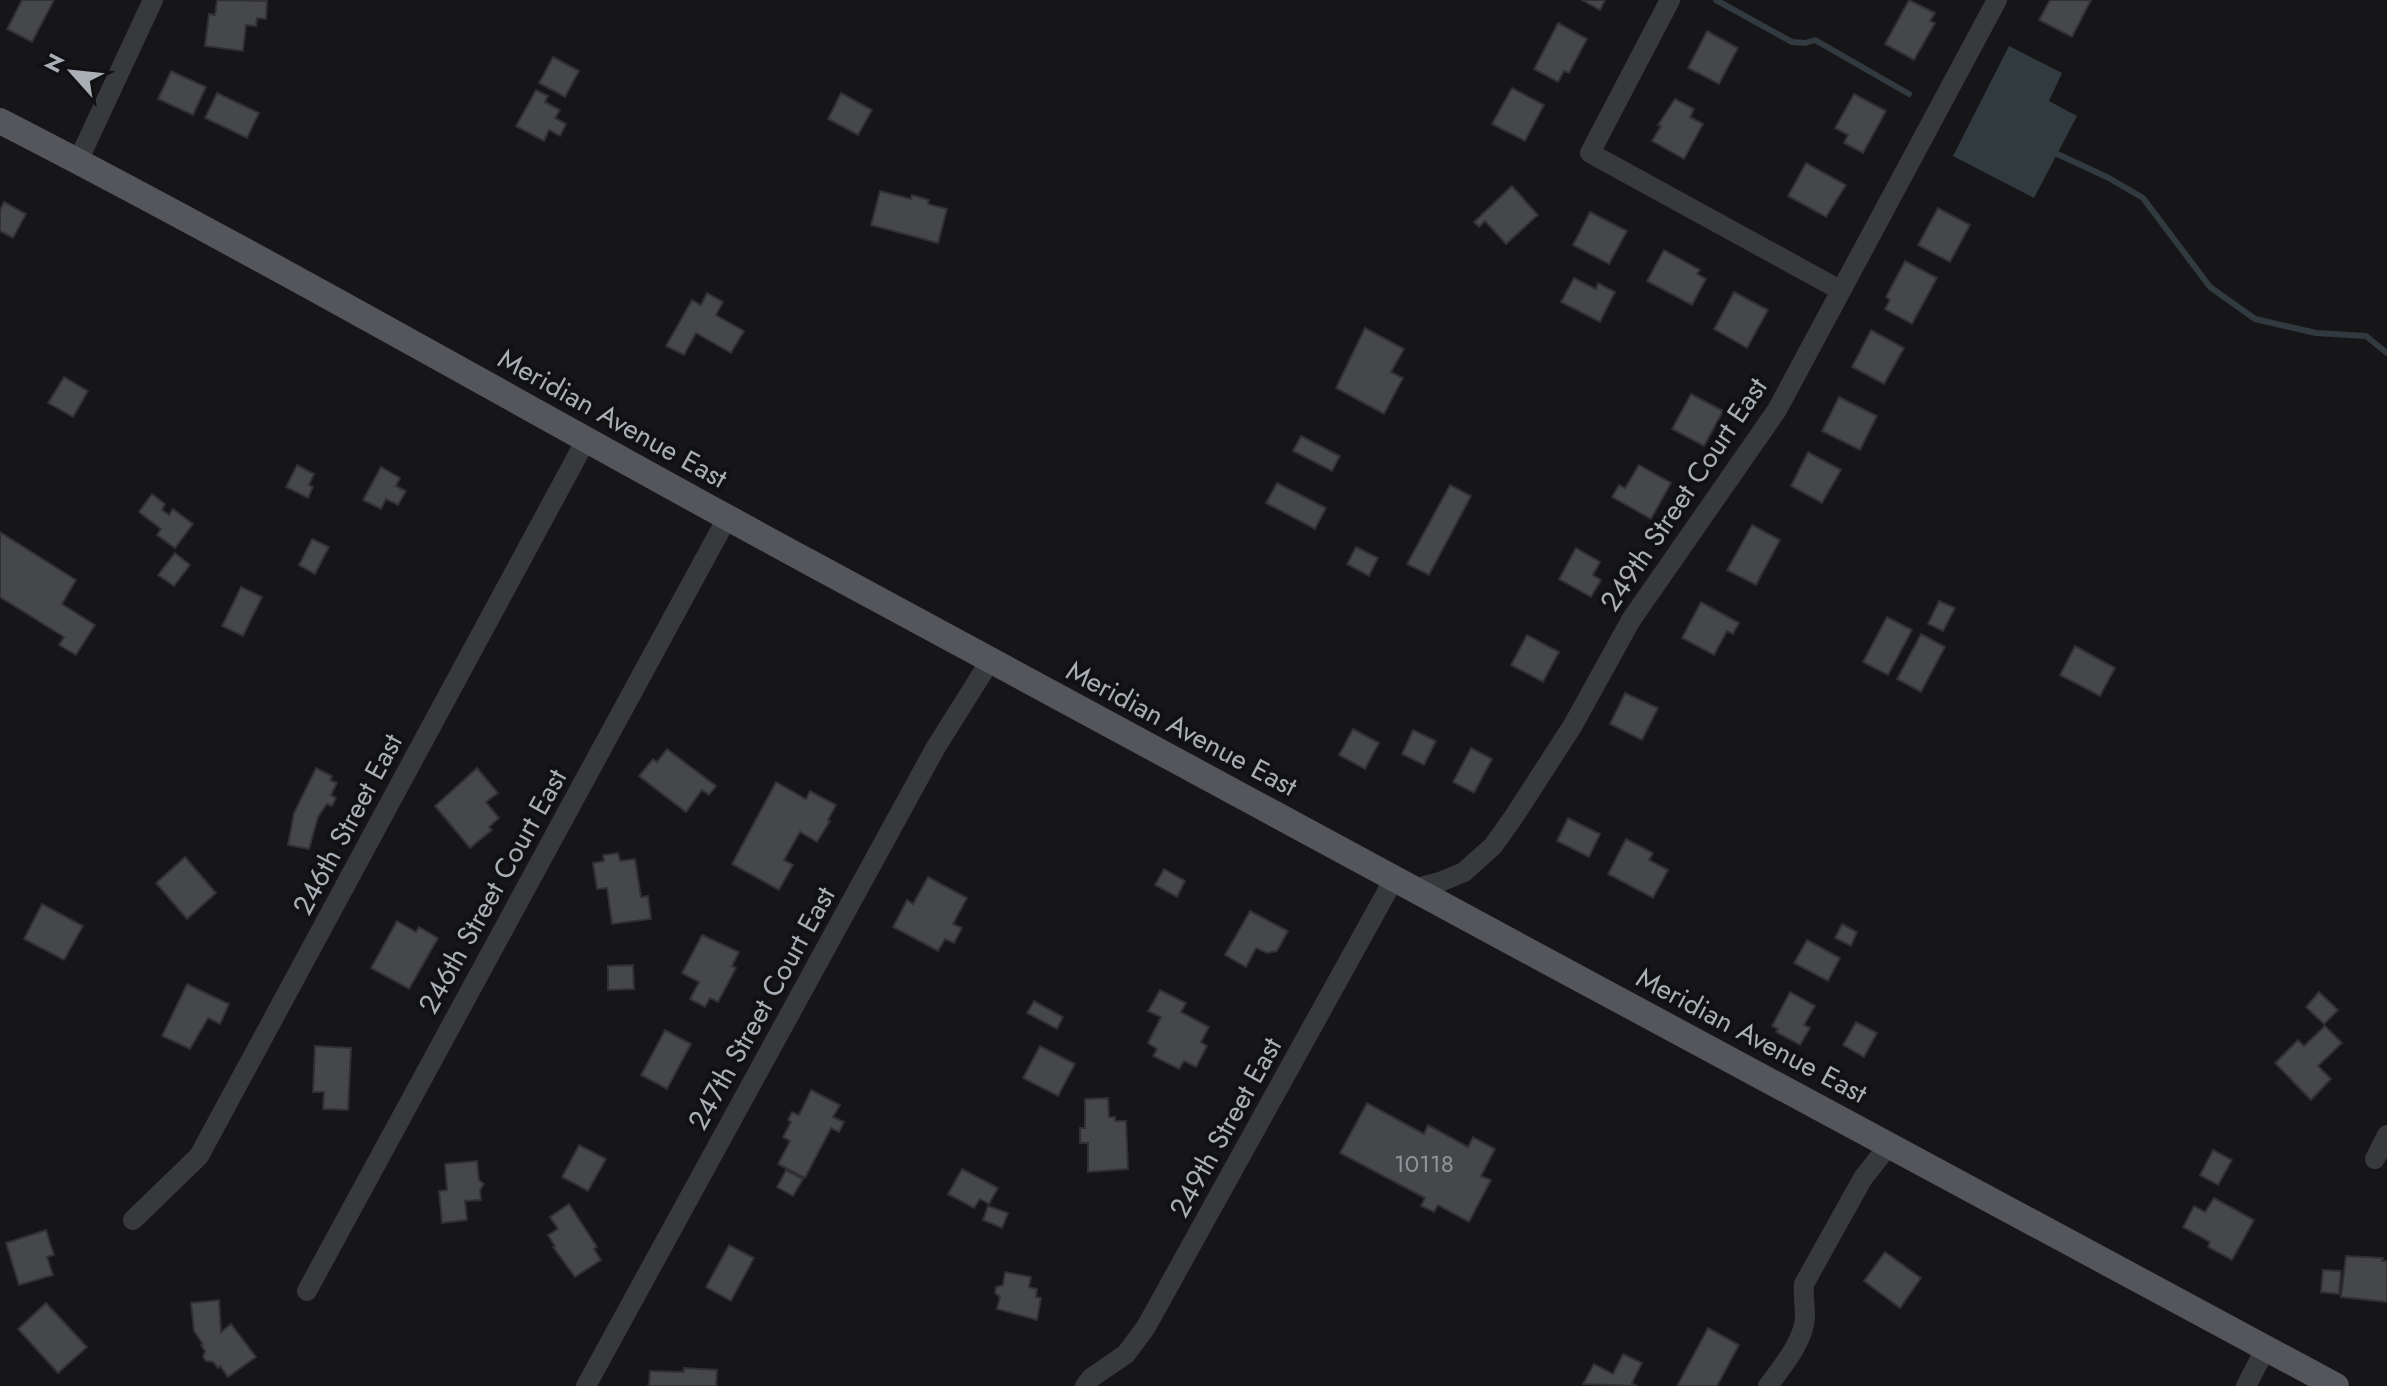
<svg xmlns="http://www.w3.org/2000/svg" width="2387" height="1386" viewBox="0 0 2387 1386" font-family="Jost,sans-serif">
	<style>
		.water { fill: #313a3f }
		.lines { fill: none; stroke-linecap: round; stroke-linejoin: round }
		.stream { stroke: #313a3f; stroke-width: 6 }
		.building { fill: #45474a; stroke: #313134; stroke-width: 2 }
		.minor { stroke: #38393c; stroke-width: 20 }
		.major { stroke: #54565b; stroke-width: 26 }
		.labels { text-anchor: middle; stroke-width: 8; stroke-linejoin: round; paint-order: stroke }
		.number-label { font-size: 24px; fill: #91959b }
		.street-label { font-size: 28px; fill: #aaafb6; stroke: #111113 }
	</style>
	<rect width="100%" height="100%" fill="#161618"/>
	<polygon class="water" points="2009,46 2062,73 2049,101 2077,116 2034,198 1953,156"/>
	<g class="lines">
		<g class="stream">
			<polyline points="1716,0 1792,42 1805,43 1815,40 1909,94"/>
			<polyline points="2053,152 2109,178 2143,198 2210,287 2255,319 2316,333 2366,336 2387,353"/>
		</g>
	</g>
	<g class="building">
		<polygon points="22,0 54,0 32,42 7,29"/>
		<polygon points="217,0 267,1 266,19 257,18 256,26 246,25 243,51 205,46 209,14 215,15"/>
		<polygon points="1582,0 1605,0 1600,10"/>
		<polygon points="1909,0 1935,13 1930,21 1935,23 1914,60 1885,44"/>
		<polygon points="2050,0 2091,0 2072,37 2039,20"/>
		<polygon points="1558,23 1587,39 1569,73 1564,71 1558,82 1534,69"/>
		<polygon points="1707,31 1738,48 1719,84 1688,68"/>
		<polygon points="553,57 579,71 565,97 539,83"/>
		<polygon points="171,71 206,87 193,115 158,99"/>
		<polygon points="1512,88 1544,105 1525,141 1492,124"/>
		<polygon points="536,90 548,96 545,102 560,110 555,118 566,124 560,136 549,130 544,141 516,126"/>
		<polygon points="217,93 259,113 247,138 205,118"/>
		<polygon points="841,93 872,110 858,135 828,119"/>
		<polygon points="1854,94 1886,111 1863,153 1844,143 1848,135 1835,128"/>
		<polygon points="1675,99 1694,109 1690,117 1703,124 1684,159 1652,141 1661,126 1658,125"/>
		<polygon points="1806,163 1846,185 1826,217 1788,196"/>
		<polygon points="1512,186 1538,215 1506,244 1485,221 1479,227 1474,222"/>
		<polygon points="880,191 911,199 912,195 929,200 928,204 947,209 938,243 871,225"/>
		<polygon points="4,202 26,214 13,238 0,231 0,210"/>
		<polygon points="1938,208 1970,225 1950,262 1918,245"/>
		<polygon points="1590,212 1627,231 1609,264 1573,245"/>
		<polygon points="1664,250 1700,270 1697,274 1706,279 1692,305 1647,281"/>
		<polygon points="1905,261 1937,278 1912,324 1885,309 1890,300 1886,297"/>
		<polygon points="1574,278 1596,289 1598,283 1615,292 1600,322 1561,302"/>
		<polygon points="1734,292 1768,310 1747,348 1714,329"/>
		<polygon points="707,293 723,302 716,315 744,331 731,353 696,333 684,355 666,346 692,300 701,305"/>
		<polygon points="1365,328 1404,349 1391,372 1403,378 1384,414 1336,388"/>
		<polygon points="1871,330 1904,348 1884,384 1852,367"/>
		<polygon points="64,377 88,391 73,417 48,403"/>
		<polygon points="1691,394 1723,411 1704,446 1672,429"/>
		<polygon points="1839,397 1877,416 1860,450 1822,431"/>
		<polygon points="1301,436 1340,456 1332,471 1293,451"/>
		<polygon points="1808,452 1841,470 1822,503 1791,486"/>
		<polygon points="297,465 314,474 309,485 313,487 308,498 286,487"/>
		<polygon points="1639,465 1671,483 1651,519 1612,497 1619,485 1625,488"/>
		<polygon points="381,467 400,478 396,486 406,491 398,505 386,499 381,509 363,500"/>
		<polygon points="1277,483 1326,508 1315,529 1266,503"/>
		<polygon points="1450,485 1471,496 1429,575 1407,564"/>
		<polygon points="152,494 165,504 162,510 169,515 173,509 193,524 175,548 157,535 161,529 139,512"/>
		<polygon points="1752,525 1780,540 1756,585 1727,570"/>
		<polygon points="0,532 76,580 62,604 95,625 76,655 59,645 64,637 0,597"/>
		<polygon points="312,539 329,547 315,574 299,565"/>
		<polygon points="1356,547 1378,558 1369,576 1347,564"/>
		<polygon points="1576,548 1600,562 1593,575 1601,580 1591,597 1559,579"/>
		<polygon points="175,553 190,565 174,586 158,575"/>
		<polygon points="241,587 262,597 243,636 222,626"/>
		<polygon points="1939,601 1955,608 1943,631 1928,624"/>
		<polygon points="1701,602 1739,623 1733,634 1727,631 1714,655 1682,638"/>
		<polygon points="1887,617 1912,630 1888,675 1863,662"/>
		<polygon points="1921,634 1945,647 1921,692 1897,679"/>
		<polygon points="1527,635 1559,652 1543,682 1511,665"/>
		<polygon points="2075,646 2115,668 2100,696 2060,675"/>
		<polygon points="1625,693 1658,708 1642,740 1610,724"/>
		<polygon points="1353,729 1379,743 1365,769 1339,755"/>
		<polygon points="1413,730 1436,741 1424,765 1402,754"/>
		<polygon points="1471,748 1492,759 1474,793 1453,782"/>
		<polygon points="667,749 716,786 709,795 702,790 686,812 639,776 653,759 657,762"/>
		<polygon points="316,768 332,776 330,780 337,783 331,795 336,798 332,806 327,804 318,817 309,849 288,845 294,813"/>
		<polygon points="477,768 498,793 486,802 499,818 489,827 492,830 470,848 435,806"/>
		<polygon points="776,782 806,799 810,791 836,805 828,820 830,821 817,842 800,832 784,860 793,865 779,890 732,864"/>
		<polygon points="1568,818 1600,834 1589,857 1557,841"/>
		<polygon points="1626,839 1653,853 1649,860 1668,870 1653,898 1608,874"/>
		<polygon points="618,853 620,861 635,859 641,897 648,896 651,919 612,924 607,888 597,889 593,863 604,861 603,855"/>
		<polygon points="185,857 216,893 187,919 156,883"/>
		<polygon points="1164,869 1185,881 1177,897 1155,885"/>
		<polygon points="928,877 967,898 953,924 962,928 954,943 945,939 938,951 893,927 907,900 913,904"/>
		<polygon points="42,904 83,926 64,960 24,939"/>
		<polygon points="1250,911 1288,931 1277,951 1267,953 1256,948 1246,967 1225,955"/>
		<polygon points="397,921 416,932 419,927 438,938 409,989 371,968"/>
		<polygon points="1842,924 1857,932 1851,946 1835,938"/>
		<polygon points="702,935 739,952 732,966 736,968 718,1002 710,998 705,1007 690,999 699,982 682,973"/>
		<polygon points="1807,940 1840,958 1828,981 1794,963"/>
		<polygon points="633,965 634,989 608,990 608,966"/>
		<polygon points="187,984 229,1004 220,1024 208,1018 190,1049 162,1036"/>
		<polygon points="1160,990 1186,1003 1181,1012 1209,1027 1201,1042 1207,1046 1196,1067 1184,1061 1179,1069 1153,1056 1157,1049 1148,1043 1161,1017 1148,1011"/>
		<polygon points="1790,992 1815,1006 1804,1025 1810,1028 1800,1045 1776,1032 1778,1029 1772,1026"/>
		<polygon points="2319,992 2338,1010 2324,1024 2306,1007"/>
		<polygon points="1034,1001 1063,1017 1057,1029 1027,1013"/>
		<polygon points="1856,1022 1877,1033 1864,1057 1843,1045"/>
		<polygon points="2325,1026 2342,1043 2318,1066 2331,1079 2311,1100 2275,1063 2298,1040 2304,1046"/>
		<polygon points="665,1030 691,1044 667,1089 641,1075"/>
		<polygon points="315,1046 351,1048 348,1110 323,1109 324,1092 313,1092"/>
		<polygon points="1040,1046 1075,1064 1058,1096 1023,1078"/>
		<polygon points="811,1090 840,1105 833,1117 844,1122 839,1132 831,1128 805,1178 778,1164 790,1141 783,1137 791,1122 788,1120 792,1112 799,1115"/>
		<polygon points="1108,1098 1109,1117 1115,1117 1115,1121 1126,1121 1128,1169 1088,1172 1088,1143 1080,1143 1080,1128 1085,1128 1085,1099"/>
		<polygon points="1367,1103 1424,1134 1428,1125 1468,1147 1473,1137 1495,1149 1481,1176 1491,1180 1469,1222 1438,1205 1434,1212 1421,1206 1425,1198 1340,1153"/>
		<polygon points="579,1145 606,1159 588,1191 562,1177"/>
		<polygon points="2213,1150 2232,1160 2218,1185 2200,1175"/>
		<polygon points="477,1161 479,1180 484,1184 480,1190 481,1200 465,1201 467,1220 442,1223 439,1191 447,1190 445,1164"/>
		<polygon points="962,1169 998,1188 989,1204 980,1199 974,1208 948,1194"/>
		<polygon points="786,1170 803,1179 793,1196 777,1187"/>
		<polygon points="2214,1198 2254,1220 2232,1260 2208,1247 2210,1242 2183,1227 2194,1206 2205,1212"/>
		<polygon points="569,1204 597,1247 594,1249 601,1260 575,1277 553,1247 555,1246 548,1235 558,1229 550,1217"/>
		<polygon points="988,1206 1008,1213 1002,1228 983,1220"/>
		<polygon points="46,1230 54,1255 47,1257 53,1275 19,1285 6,1243"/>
		<polygon points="729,1245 754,1258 731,1301 706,1287"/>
		<polygon points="1885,1252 1921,1278 1900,1308 1864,1281"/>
		<polygon points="2346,1256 2383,1258 2382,1261 2387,1261 2387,1302 2341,1297"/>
		<polygon points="2323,1270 2341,1271 2339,1294 2321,1292"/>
		<polygon points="1005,1272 1031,1277 1029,1287 1037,1289 1036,1297 1041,1298 1037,1320 997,1309 1000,1297 995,1293 996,1287 1003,1285"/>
		<polygon points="219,1300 221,1332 231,1324 256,1357 228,1377 220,1366 218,1368 213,1362 206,1361 203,1357 205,1351 201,1345 203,1344 194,1331 191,1303"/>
		<polygon points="46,1303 87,1347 58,1373 18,1329"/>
		<polygon points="1708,1328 1739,1345 1717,1386 1677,1386"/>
		<polygon points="1623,1354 1642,1363 1632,1383 1637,1386 1583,1384 1594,1364 1613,1374"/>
		<polygon points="684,1368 717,1370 716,1386 646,1386 649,1386 650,1371 684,1372"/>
	</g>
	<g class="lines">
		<g class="minor">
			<polyline points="1670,0 1590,153 1840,290"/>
			<polyline points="78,161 153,0"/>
			<polyline points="1413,889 1440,882 1464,872 1493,846 1515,815 1573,725 1631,620 1777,410 1997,0"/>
			<polyline points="2375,1159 2387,1135"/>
			<polyline points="133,1220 199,1156 587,438"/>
			<polyline points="307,1291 727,518"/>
			<polyline points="586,1386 936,747 990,661"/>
			<polyline points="1085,1386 1091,1378 1126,1354 1146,1327 1394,879"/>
			<path d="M1768 1386C1782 1367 1804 1341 1805 1317 1805 1305 1803 1295 1804 1284L1863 1178 1889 1145"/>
			<polyline points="2246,1386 2266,1348"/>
		</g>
		<path class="major" d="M0 121C273 261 539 416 809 562 1317 838 1827 1112 2336 1386"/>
	</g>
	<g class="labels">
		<g class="number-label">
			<text x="1424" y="1172">10118</text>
		</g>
		<g class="street-label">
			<text transform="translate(613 418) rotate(29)" y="10">Meridian Avenue East</text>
			<text transform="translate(1683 494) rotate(-56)" y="10">249th Street Court East</text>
			<text transform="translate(1182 728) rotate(28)" y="10">Meridian Avenue East</text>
			<text transform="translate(347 824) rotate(-62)" y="10">246th Street East</text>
			<text transform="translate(492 891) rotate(-61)" y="10">246th Street Court East</text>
			<text transform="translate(761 1008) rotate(-61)" y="10">247th Street Court East</text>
			<text transform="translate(1752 1035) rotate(28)" y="10">Meridian Avenue East</text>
			<text transform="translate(1225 1127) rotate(-61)" y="10">249th Street East</text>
		</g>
	</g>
	<g transform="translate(72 72) rotate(297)" stroke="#111113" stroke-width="6" paint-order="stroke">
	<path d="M0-6L14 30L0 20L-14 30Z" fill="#aaafb6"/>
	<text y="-12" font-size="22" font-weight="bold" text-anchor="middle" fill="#aaafb6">N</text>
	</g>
</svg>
